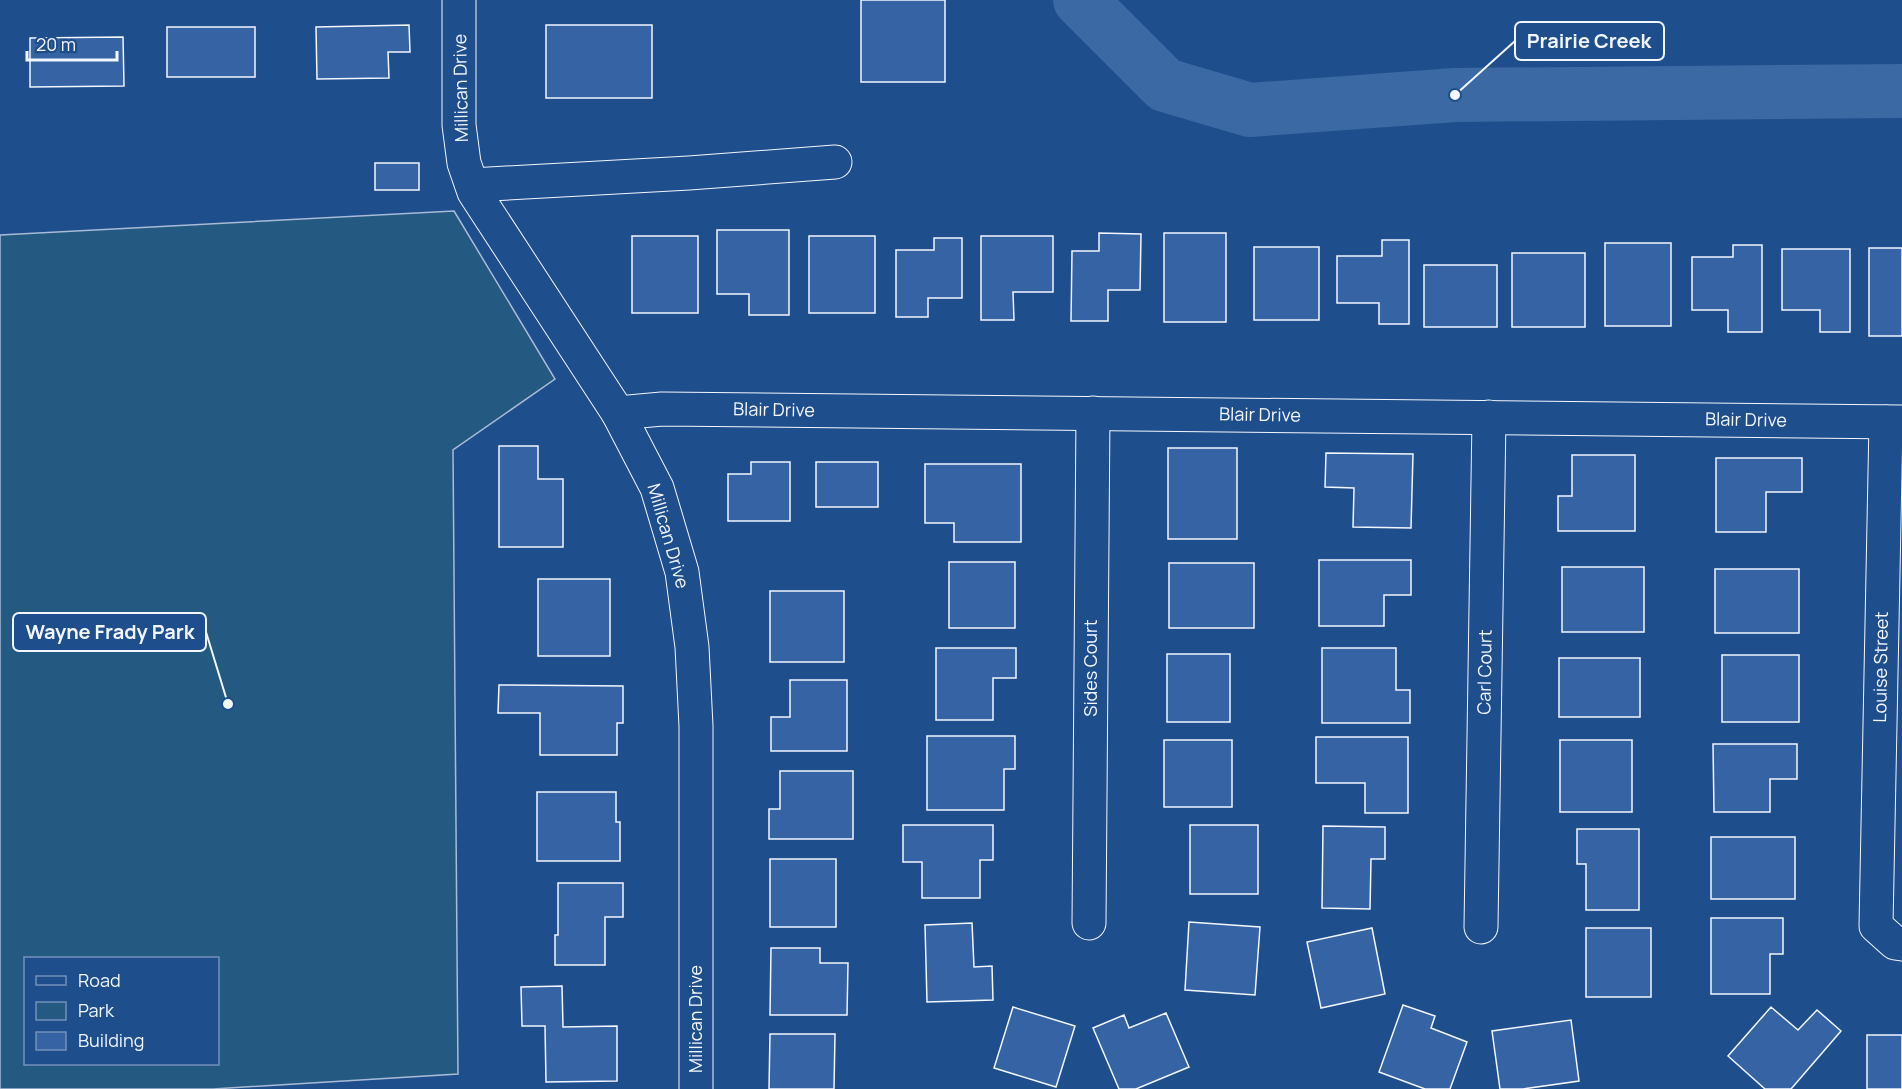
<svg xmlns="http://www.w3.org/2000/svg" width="1902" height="1089" viewBox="0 0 1902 1089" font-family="Manrope,sans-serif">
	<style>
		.green { fill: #245a82; stroke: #a8bbd7; stroke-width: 1.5; fill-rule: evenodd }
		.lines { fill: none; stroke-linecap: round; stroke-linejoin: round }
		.river { stroke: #3b69a3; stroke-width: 54 }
		.building { fill: #3563a3; stroke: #f2f6ff; stroke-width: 1.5 }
		.minor-casing { stroke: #f2f6ff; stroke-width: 35 }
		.minor { stroke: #1f4e8c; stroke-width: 33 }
		.labels { text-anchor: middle; stroke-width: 4.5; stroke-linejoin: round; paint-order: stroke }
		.street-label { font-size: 18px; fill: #f2f6ff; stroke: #1f4e8c }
		.leader { fill: none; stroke: #f2f6ff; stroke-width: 2 }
		.callout-dot { fill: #f2f6ff; stroke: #1f4e8c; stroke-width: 2 }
		.callout { fill: #1f4e8c; stroke: #f2f6ff; stroke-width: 2 }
		.callout-label { font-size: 20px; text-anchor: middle; font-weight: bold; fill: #f2f6ff }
	</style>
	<rect width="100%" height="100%" fill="#1f4e8c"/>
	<path class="green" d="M454 211 555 379 453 450 458 1074 213 1089H0V235ZM26 958H218V1064H26Z"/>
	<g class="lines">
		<polyline class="river" points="1080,0 1165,85 1250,110 1455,95 1902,91"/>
	</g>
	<g class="building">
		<rect x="861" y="0" width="84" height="82"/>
		<polygon points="409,25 410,52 388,52 389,78 317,79 316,27"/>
		<rect x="546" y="25" width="106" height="73"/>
		<rect x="167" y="27" width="88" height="50"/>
		<polygon points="123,37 124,86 30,87 30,38"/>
		<rect x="375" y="163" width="44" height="27"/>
		<polygon points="717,230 789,230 789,315 749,315 749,294 717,294"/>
		<polygon points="1099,233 1141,234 1140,290 1108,290 1108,321 1071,321 1072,251 1099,251"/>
		<rect x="1164" y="233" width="62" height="89"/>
		<rect x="632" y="236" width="66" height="77"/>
		<rect x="809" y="236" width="66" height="77"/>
		<polygon points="981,236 1053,236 1053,292 1013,292 1014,320 981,320"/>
		<polygon points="934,238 962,238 962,298 928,298 928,317 896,317 896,250 934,250"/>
		<polygon points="1382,240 1409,240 1409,324 1379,324 1379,303 1337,303 1337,256 1382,256"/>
		<rect x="1605" y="243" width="66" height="83"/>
		<polygon points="1733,245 1762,245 1762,332 1728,332 1728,310 1692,310 1692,257 1733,257"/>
		<rect x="1254" y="247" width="65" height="73"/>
		<rect x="1869" y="248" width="33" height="88"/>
		<polygon points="1782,249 1850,249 1850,332 1820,332 1820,310 1782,310"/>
		<rect x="1512" y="253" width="73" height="74"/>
		<rect x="1424" y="265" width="73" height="62"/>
		<polygon points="499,446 538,446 538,479 563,479 563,547 499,547"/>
		<rect x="1168" y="448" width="69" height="91"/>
		<polygon points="1326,453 1413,454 1411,528 1353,527 1354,488 1325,487"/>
		<polygon points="1572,455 1635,455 1635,531 1558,531 1558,496 1572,496"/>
		<polygon points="1716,458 1802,458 1802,492 1766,492 1766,532 1716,532"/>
		<polygon points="751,462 790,462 790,521 728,521 728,474 751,474"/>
		<rect x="816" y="462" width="62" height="45"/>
		<polygon points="925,464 1021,464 1021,542 954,542 954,523 925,523"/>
		<polygon points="1319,560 1411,560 1411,595 1384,595 1384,626 1319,626"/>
		<rect x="949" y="562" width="66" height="66"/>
		<rect x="1169" y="563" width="85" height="65"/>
		<rect x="1562" y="567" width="82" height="65"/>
		<rect x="1715" y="569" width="84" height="64"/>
		<rect x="538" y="579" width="72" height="77"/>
		<rect x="770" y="591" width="74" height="71"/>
		<polygon points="936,648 1016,648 1016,678 993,678 993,720 936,720"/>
		<polygon points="1322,648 1396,648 1396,690 1410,690 1410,723 1322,723"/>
		<rect x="1167" y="654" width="63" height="68"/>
		<rect x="1722" y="655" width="77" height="67"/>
		<rect x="1559" y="658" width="81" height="59"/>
		<polygon points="790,680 847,680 847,751 771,751 771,717 790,717"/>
		<polygon points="499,685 623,686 623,723 617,723 617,755 540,755 540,713 498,713"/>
		<polygon points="927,736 1015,736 1015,769 1004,769 1004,810 927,810"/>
		<polygon points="1316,737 1408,737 1408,813 1365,813 1365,783 1316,783"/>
		<rect x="1164" y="740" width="68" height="67"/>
		<rect x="1560" y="740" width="72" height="72"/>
		<polygon points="1713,744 1797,744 1797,779 1770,779 1770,812 1714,812"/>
		<polygon points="780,771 853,771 853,839 769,839 769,809 780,809"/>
		<polygon points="537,792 616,792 616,822 620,822 620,861 537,861"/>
		<polygon points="903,825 993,825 993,860 980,860 980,898 922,898 922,862 903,862"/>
		<rect x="1190" y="825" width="68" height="69"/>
		<polygon points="1323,826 1385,827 1385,859 1371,859 1370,909 1322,908"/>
		<polygon points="1577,829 1639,829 1639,910 1586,910 1586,864 1577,864"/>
		<rect x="1711" y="837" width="84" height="62"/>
		<rect x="770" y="859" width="66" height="68"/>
		<polygon points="558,883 623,883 623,917 605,917 605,965 555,965 555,935 558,935"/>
		<polygon points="1711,918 1783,918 1783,954 1770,954 1770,994 1711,994"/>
		<polygon points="1189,922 1260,927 1255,995 1185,990"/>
		<polygon points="972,923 974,967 992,966 993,1000 927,1002 925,925"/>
		<polygon points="1372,928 1385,994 1321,1008 1307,942"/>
		<rect x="1586" y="928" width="65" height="69"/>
		<polygon points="771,948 820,948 820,963 848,963 847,1015 770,1015"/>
		<polygon points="562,986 563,1027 617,1026 617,1081 546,1082 545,1026 522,1026 521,987"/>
		<polygon points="1403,1005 1435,1016 1431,1028 1467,1042 1450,1089 1425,1089 1379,1072"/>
		<polygon points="1013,1007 1075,1026 1056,1087 994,1068"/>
		<polygon points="1771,1007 1798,1030 1817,1010 1841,1031 1791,1089 1765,1089 1728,1056"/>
		<polygon points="1166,1013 1189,1067 1136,1089 1119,1089 1093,1028 1124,1015 1129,1028"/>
		<polygon points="1571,1020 1579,1081 1523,1089 1500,1089 1492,1031"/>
		<polygon points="770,1034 835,1034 834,1089 769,1089"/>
		<rect x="1867" y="1035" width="35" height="54"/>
	</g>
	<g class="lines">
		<g class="minor-casing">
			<g id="minor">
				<polyline points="459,0 459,125 464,163 474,192 618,413 657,488 682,572 692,647 696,726 696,1089"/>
				<polyline points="472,185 689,173 835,162"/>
				<polyline points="618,413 662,409 1902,422"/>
				<polyline points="1886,422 1876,926 1895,943 1902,944"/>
				<polyline points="1089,923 1093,413"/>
				<polyline points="1481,927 1489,417"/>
			</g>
		</g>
		<use href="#minor" class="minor"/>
	</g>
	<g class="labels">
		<g class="street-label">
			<text transform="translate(461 88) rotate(-91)" y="6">Millican Drive</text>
			<text transform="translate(774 410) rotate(1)" y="6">Blair Drive</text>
			<text transform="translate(1260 415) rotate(1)" y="6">Blair Drive</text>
			<text transform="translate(1746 420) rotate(1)" y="6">Blair Drive</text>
			<text transform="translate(668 536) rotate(74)" y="6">Millican Drive</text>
			<text transform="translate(1881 667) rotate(-89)" y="6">Louise Street</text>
			<text transform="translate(1091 668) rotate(-90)" y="6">Sides Court</text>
			<text transform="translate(1485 672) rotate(-89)" y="6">Carl Court</text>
			<text transform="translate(696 1019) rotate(-90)" y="6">Millican Drive</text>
		</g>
	</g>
	<path class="leader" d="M1455 95L1515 41M228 704L206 632"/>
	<g class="callout-dot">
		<circle cx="1455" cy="95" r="6"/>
		<circle cx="228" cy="704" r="6"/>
	</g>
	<g class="callout">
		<rect x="1515" y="22" width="149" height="38" rx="6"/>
		<rect x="13" y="613" width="193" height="38" rx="6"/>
	</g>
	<g class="callout-label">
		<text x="1589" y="48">Prairie Creek</text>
		<text x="110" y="639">Wayne Frady Park</text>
	</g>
	<rect x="24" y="957" width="195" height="108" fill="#1f4e8c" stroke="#7391ba" stroke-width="1.5"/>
	<rect x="36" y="976" width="30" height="9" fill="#1f4e8c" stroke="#7391ba" stroke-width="1.5"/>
	<text x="78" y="987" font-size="18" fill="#f2f6ff">Road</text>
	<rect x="36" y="1002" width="30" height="18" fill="#245a82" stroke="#7391ba" stroke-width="1.5"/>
	<text x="78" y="1017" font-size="18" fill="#f2f6ff">Park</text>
	<rect x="36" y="1032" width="30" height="18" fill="#3563a3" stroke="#7391ba" stroke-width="1.5"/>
	<text x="78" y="1047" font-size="18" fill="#f2f6ff">Building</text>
	<path d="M27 51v9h90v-9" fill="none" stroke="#f2f6ff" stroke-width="3"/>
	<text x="36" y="51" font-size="18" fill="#f2f6ff" stroke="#1f4e8c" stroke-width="4.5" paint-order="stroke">20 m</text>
</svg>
